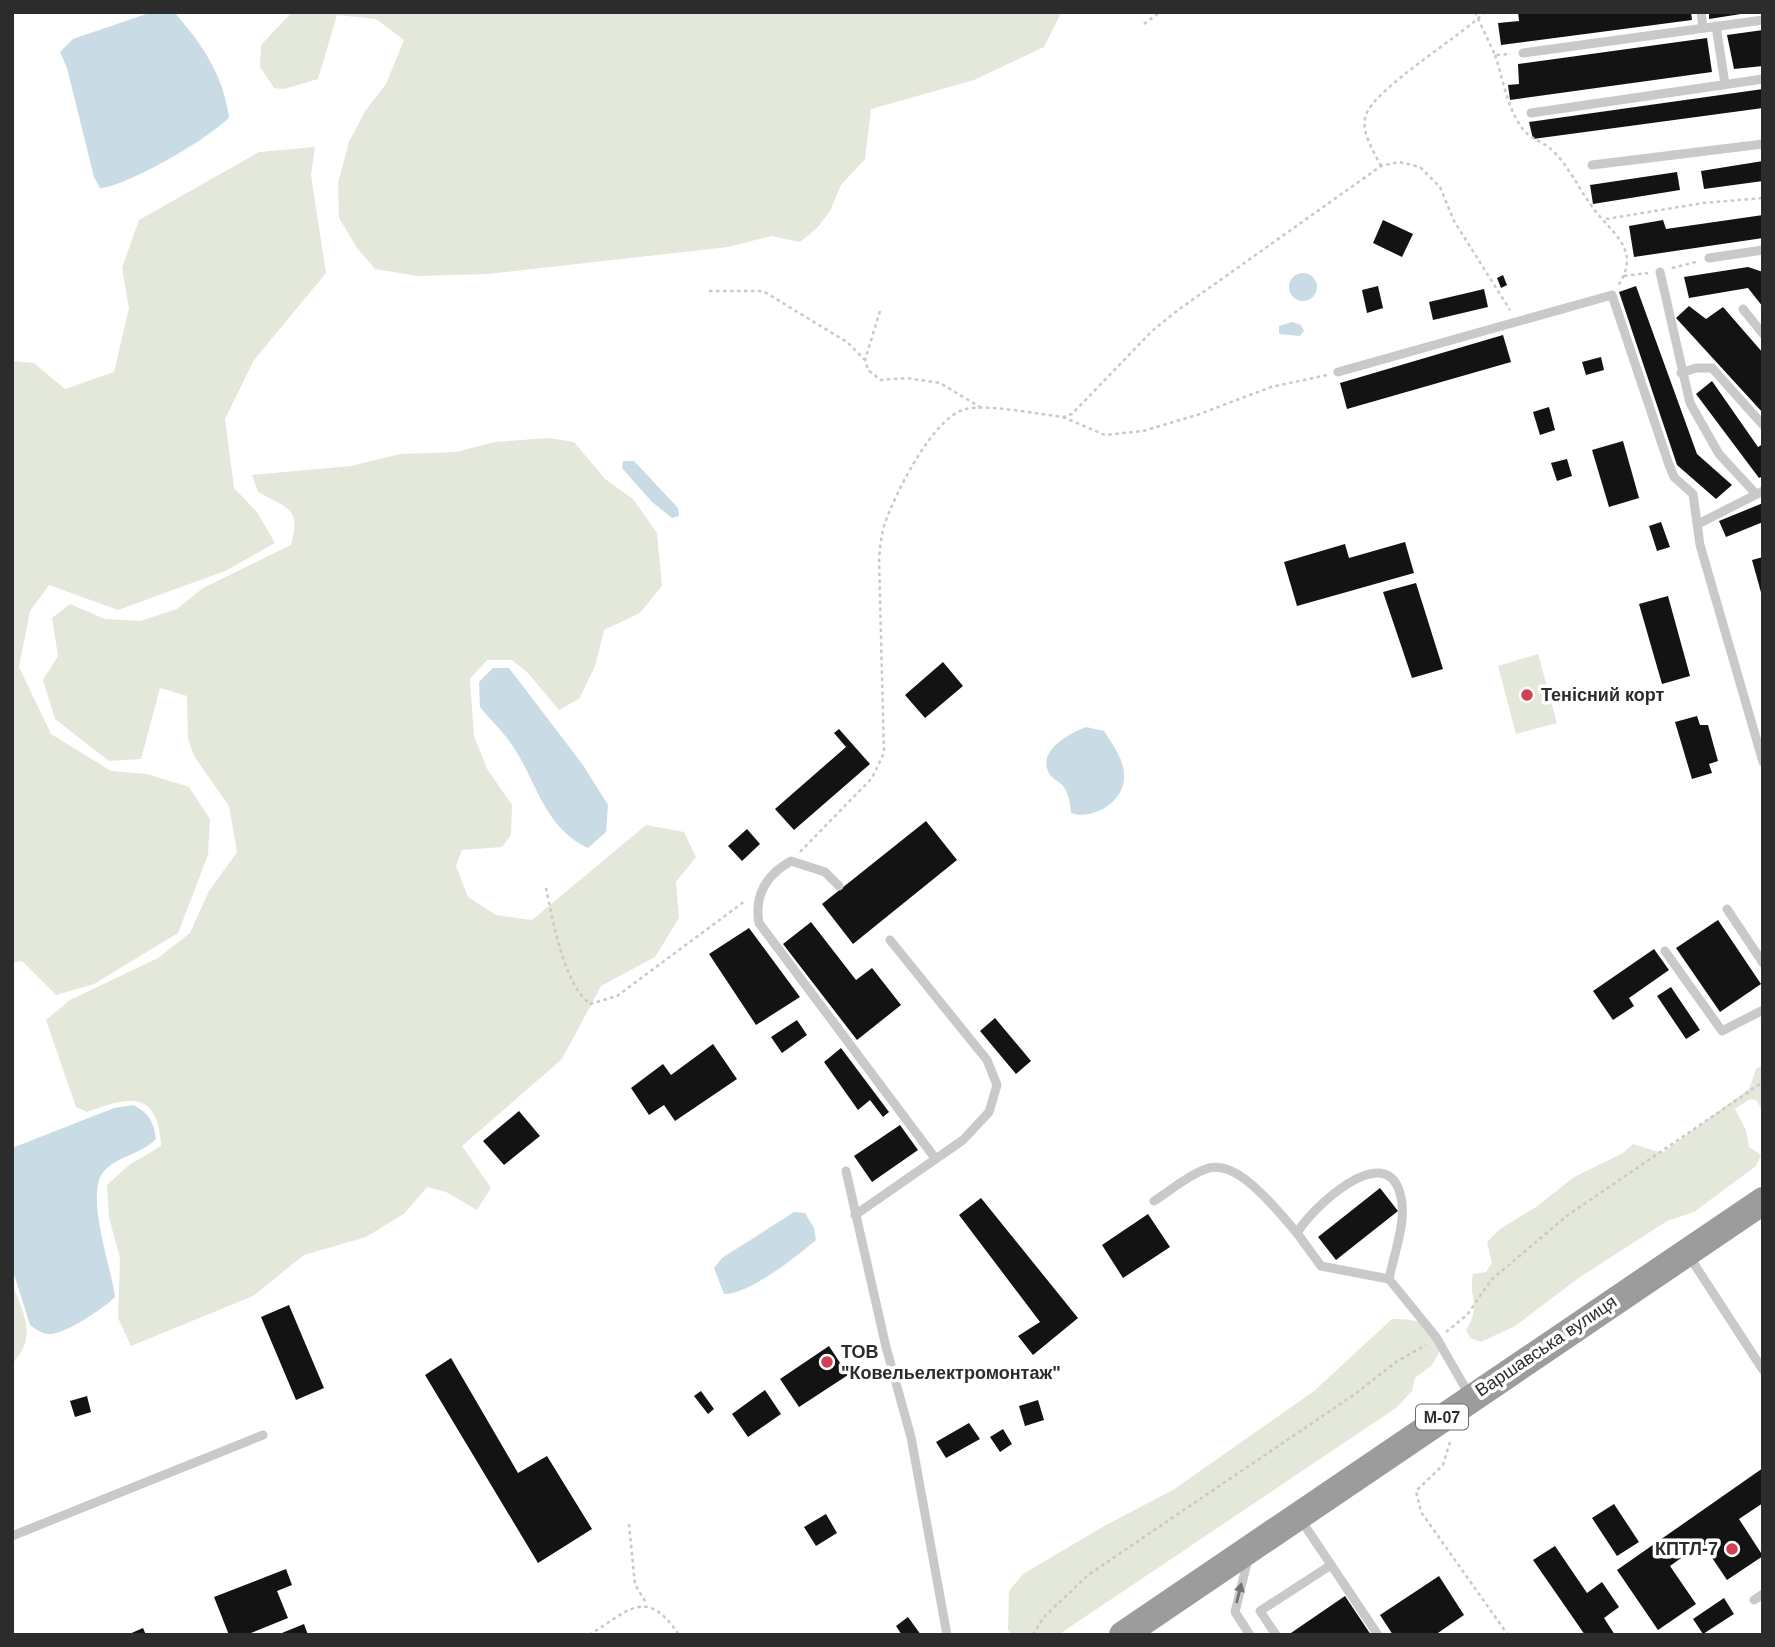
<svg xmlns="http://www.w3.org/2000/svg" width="1775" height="1647" viewBox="0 0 1775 1647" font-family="Helvetica,sans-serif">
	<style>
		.green { fill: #e3e8db }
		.water { fill: #c9dce6 }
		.building { fill: #131313 }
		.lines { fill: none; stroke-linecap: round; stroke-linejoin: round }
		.path { stroke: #c9c9c9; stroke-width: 2.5; stroke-dasharray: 3.5 3.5; stroke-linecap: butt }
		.service { stroke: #c9c9c9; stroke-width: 9 }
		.trunk { stroke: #9c9c9c; stroke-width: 28 }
		.oneway { fill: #737373 }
		.poi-dot { fill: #d04151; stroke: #fff; stroke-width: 2.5 }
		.labels { text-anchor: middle; stroke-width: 7; stroke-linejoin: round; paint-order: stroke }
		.shield { fill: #fff; stroke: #6b6b6b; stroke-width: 2 }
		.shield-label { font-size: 16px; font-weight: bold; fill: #2c2c2c }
		.poi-label { font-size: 18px; font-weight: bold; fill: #2c2c2c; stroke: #fff; text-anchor: start }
		.street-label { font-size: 18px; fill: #2c2c2c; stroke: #fff }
	</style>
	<rect width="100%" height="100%" fill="#fff"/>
	<g class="green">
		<polygon points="292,12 1057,12 1060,15 1044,47 974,80 871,109 865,159 841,185 830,211 817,228 800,242 771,236 728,247 488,274 417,276 375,269 357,248 339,218 338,183 349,142 365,111 386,84 404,40 376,19 337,15 318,79 284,89 274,88 260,67 261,45"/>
		<polygon points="315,147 311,175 326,273 254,360 225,419 234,488 257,512 275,543 225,571 118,610 49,585 30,611 19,667 51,734 111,771 147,774 189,787 210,819 208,855 178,933 94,984 56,995 22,961 12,963 12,361 34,363 65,389 114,372 129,308 122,268 139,220 259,152"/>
		<path d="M549 438 574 442 605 479 633 499 657 533 662 586 640 613 604 630 595 666 579 699 559 710 528 673 512 660H487L470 679 474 736 487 769 512 805 511 835 502 847 462 850 456 866 468 897 496 915 532 920 646 825 684 832 696 857 676 882 679 918 655 957 601 986 562 1059 462 1146 491 1188 477 1210 446 1192 427 1187 405 1213 366 1237 304 1255 253 1296 131 1346 118 1318 120 1258 109 1218 107 1185 129 1165 161 1146C158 1089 129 1097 87 1112L76 1107 46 1020 70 1000 158 958 190 933 209 891 237 852 229 806 194 756 188 739 187 696 160 688 141 759 109 761 55 719 43 680 58 656 52 618 70 604 105 619 140 621 177 609 203 588 291 545C301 507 288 509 258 492L252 475 351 466 400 454 456 452 495 442Z"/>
		<polygon points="1538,654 1557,723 1516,734 1498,666"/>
		<path d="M1763 1065V1111L1756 1100 1750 1099 1735 1109 1746 1130 1749 1147 1761 1155 1756 1166 1694 1212 1667 1221 1580 1277 1515 1326 1481 1342 1470 1338 1466 1330C1482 1305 1468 1299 1473 1274L1486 1272 1492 1263 1487 1242 1500 1229 1536 1207 1574 1177 1623 1153 1633 1144 1662 1153 1749 1089 1756 1069Z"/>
		<path d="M12 1283C24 1315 38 1337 12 1364Z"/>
		<path d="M1392 1319C1421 1319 1430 1323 1441 1349L1432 1365 1415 1378 1412 1391 1396 1408 1058 1635H1013L1008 1630 1009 1591 1023 1574 1106 1525 1173 1490 1314 1391Z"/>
	</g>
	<g class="water">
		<path d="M152 12H174C202 44 223 74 229 117 214 136 124 188 100 188L94 177 67 68 60 52 73 39Z"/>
		<circle cx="1303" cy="287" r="14"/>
		<polygon points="1292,322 1301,325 1304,331 1300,336 1279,334 1279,326"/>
		<polygon points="623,461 634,461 678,508 679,516 672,518 652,502 622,468"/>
		<path d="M493 668H509L583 765 608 805 606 832 588 848C543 827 537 781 512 745 503 731 490 720 480 707L479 682Z"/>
		<path d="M1086 727 1104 731C1112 744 1124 759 1124 775 1126 801 1093 821 1071 813 1070 804 1069 793 1063 786 1060 782 1053 779 1050 775 1035 751 1070 733 1086 727Z"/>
		<path d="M133 1105C149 1113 154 1122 156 1139 141 1154 119 1156 105 1170 83 1192 112 1268 115 1297 104 1308 67 1333 51 1334 43 1335 36 1329 30 1325L12 1268V1148L114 1108Z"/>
		<path d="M794 1212 805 1213 814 1228 816 1240C796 1257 748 1295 724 1294L714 1268 722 1258Z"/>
	</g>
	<g class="building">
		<polygon points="1518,12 1691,12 1692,20 1501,45 1498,23 1519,21"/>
		<polygon points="1709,12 1741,12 1741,14 1709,19"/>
		<polygon points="1763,30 1763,66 1734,69 1727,35"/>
		<polygon points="1707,38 1712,72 1510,100 1508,85 1519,84 1518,64"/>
		<polygon points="1763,89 1763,108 1533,139 1529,122"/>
		<polygon points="1763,161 1763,181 1704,189 1701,171"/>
		<polygon points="1677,172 1680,190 1593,204 1590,185"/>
		<polygon points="1763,215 1763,238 1634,257 1629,226 1663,220 1666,229"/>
		<polygon points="1383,220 1413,234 1402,257 1373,243"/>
		<polygon points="1748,267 1763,272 1763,307 1748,288 1689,298 1684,277"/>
		<polygon points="1503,275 1507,285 1501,288 1497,278"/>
		<polygon points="1378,286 1383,308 1367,313 1362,290"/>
		<polygon points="1636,286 1697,454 1732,485 1716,499 1677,465 1619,292"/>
		<polygon points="1484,289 1488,307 1433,320 1429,302"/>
		<polygon points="1689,306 1706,319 1723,307 1763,353 1763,413 1676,318"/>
		<polygon points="1503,335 1511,362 1347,409 1340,383"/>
		<polygon points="1601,357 1604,370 1586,375 1582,362"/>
		<polygon points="1712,381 1758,447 1763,444 1763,476 1759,478 1696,394"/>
		<polygon points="1549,407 1555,430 1540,435 1533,412"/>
		<polygon points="1623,441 1639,498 1609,507 1592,450"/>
		<polygon points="1567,459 1572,476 1557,481 1551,463"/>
		<polygon points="1763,503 1763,522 1726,537 1719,521"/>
		<polygon points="1661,522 1670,547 1657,551 1649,526"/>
		<polygon points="1405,542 1414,573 1297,606 1284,562 1345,544 1349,558"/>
		<polygon points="1763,557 1763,596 1762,596 1752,560"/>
		<polygon points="1416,583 1443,669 1412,678 1383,592"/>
		<polygon points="1668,596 1690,676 1662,684 1639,604"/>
		<polygon points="943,662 963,686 925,718 905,695"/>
		<polygon points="1697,716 1700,725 1708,725 1718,761 1709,764 1712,773 1692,779 1675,722"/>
		<polygon points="839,729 870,764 794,830 775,809 846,747 834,733"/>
		<polygon points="926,821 957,860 853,944 822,904"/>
		<polygon points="747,829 760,844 742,861 728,846"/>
		<polygon points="1718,920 1761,984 1720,1012 1676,948"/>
		<polygon points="811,922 856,980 872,968 901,1005 857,1040 783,944"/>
		<polygon points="749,928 800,997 756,1025 709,954"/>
		<polygon points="1654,949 1669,970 1629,998 1634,1006 1613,1020 1593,991"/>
		<polygon points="1671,987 1700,1030 1686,1039 1657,996"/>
		<polygon points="995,1018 1031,1061 1016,1074 980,1031"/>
		<polygon points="797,1020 807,1035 782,1053 771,1037"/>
		<polygon points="713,1044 737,1079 675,1121 664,1105 649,1115 631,1088 663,1064 671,1075"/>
		<polygon points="841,1048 889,1112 883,1117 870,1100 858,1110 824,1062"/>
		<polygon points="519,1111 540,1136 504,1165 483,1141"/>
		<polygon points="900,1125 918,1150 872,1182 854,1156"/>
		<polygon points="1380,1188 1398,1211 1336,1260 1318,1237"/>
		<polygon points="981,1198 1078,1318 1033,1355 1018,1336 1040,1322 959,1215"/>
		<polygon points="1148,1214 1170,1247 1123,1278 1102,1245"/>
		<polygon points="289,1305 324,1388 296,1400 261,1317"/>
		<polygon points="829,1346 848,1375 799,1407 780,1379"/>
		<polygon points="451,1358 518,1473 547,1456 592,1529 538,1563 425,1375"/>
		<polygon points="765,1390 781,1414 748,1437 732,1414"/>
		<polygon points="701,1391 714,1409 708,1414 694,1396"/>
		<polygon points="87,1396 91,1412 75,1417 70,1401"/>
		<polygon points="1038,1400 1044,1420 1025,1426 1019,1406"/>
		<polygon points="969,1423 980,1439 946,1458 936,1442"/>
		<polygon points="1003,1429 1012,1444 1000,1452 990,1437"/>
		<polygon points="1763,1468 1763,1503 1739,1519 1763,1556 1727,1580 1702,1543 1670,1566 1696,1604 1658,1630 1617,1570"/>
		<polygon points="1614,1504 1639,1542 1617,1556 1592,1518"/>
		<polygon points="826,1514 837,1533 816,1546 804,1527"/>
		<polygon points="1555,1546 1587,1593 1602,1582 1619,1607 1604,1618 1615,1635 1585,1635 1533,1560"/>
		<polygon points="286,1569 292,1585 277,1591 288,1618 246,1635 229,1635 214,1597"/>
		<polygon points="1439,1576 1464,1615 1435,1635 1393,1635 1380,1615"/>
		<polygon points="1345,1596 1371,1635 1288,1635"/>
		<polygon points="1724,1598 1734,1614 1703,1634 1693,1619"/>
		<polygon points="908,1617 921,1635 902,1635 896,1626"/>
		<polygon points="304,1624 308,1635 277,1635"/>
		<polygon points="143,1628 146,1635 127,1635"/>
	</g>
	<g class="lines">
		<g class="path">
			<polyline points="1475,12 1495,55 1511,54"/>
			<polyline points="1144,24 1160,12"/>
			<path d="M1495 55C1503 78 1506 104 1520 125 1529 140 1542 140 1553 151 1570 168 1579 189 1593 208 1612 234 1642 249 1618 286"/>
			<path d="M1381 166C1374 152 1360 131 1366 115 1375 88 1460 37 1485 12"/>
			<polyline points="1606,219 1703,203 1763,198"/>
			<polyline points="1672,268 1696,262"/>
			<polyline points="1624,276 1648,273"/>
			<polyline points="709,291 763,291 847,342 865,360"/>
			<polyline points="880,311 865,360 868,370 881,380 907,378 940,383 980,407"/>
			<polyline points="1063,417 1105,435 1143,431 1197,415 1271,387 1327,375"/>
			<path d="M800 852 872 778 884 753 879 559C880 548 881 537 884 526 894 496 933 416 966 409 989 404 1037 414 1063 417L1072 414 1152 331 1178 310 1381 166 1399 162 1420 167 1440 187 1454 221 1510 310"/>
			<path d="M546 888C553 920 563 983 590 1004L617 996 745 901"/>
			<polyline points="1446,1332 1467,1315 1491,1280 1568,1215 1763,1082"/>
			<polyline points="1450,1442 1443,1465 1416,1491 1421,1512 1508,1635"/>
			<polyline points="629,1524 635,1585 647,1604"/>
			<path d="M589 1635C630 1610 646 1586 679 1635"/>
			<polyline points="1033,1635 1043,1618 1088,1575 1355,1394 1396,1362 1426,1345"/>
		</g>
		<g class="service">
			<polyline points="1701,12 1703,28"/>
			<polyline points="1716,26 1725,84"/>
			<polyline points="1523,53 1763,20"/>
			<polyline points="1531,113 1763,79"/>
			<polyline points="1592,165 1763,144"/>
			<polyline points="1709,258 1763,250"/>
			<polyline points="1660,272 1690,403 1719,454 1756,494"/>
			<polyline points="1743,309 1763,334"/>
			<polyline points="1338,372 1612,295 1668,462 1674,477 1693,494 1700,545 1763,762"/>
			<polyline points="1681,373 1696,368 1712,368 1763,425"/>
			<polyline points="1698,524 1763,491"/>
			<path d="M839 886 825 872 791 861C766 875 754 895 759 923L935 1158"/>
			<polyline points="1727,909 1763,963"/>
			<polyline points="1665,951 1722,1031 1763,1010"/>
			<polyline points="846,1171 886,1347 911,1437 947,1635"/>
			<path d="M1154 1201C1170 1191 1188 1175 1206 1169 1238 1157 1278 1212 1297 1233"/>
			<polyline points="855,1215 963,1140 989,1112 997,1085 987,1060 890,940"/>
			<polyline points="1689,1256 1763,1370"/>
			<path d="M1389 1279C1394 1253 1408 1219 1400 1193 1384 1139 1311 1209 1297 1233L1321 1266 1389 1279 1436 1337 1470 1396"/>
			<polyline points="1301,1520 1378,1635"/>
			<polyline points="12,1536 263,1435"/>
			<polyline points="1248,1559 1235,1612 1250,1635"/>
			<polyline points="1754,1600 1763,1594"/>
			<polyline points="1276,1635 1260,1611 1331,1565"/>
		</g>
		<polyline class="trunk" points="1123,1635 1763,1201"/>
	</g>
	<defs><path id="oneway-solid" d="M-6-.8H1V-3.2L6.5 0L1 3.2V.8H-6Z" transform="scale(1.75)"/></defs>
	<use class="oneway" href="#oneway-solid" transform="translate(1239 1593) rotate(-76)"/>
	<g class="poi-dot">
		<circle cx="1527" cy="695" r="7"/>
		<circle cx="827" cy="1362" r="7"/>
		<circle cx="1732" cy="1549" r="7"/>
	</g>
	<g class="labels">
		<rect class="shield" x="1416" y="1404.5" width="52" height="25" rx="5"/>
		<g class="shield-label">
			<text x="1442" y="1423">М-07</text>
		</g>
		<g class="poi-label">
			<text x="1541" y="701">Тенісний корт</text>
			<text x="841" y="1358">ТОВ<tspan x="841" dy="21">"Ковельелектромонтаж"</tspan></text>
			<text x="1718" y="1555" text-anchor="end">КПТЛ-7</text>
		</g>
		<g class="street-label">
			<text transform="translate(1546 1346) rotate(-34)" y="6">Варшавська вулиця</text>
		</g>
	</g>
	<rect width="1775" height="1647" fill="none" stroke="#2c2c2c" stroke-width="28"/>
</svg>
